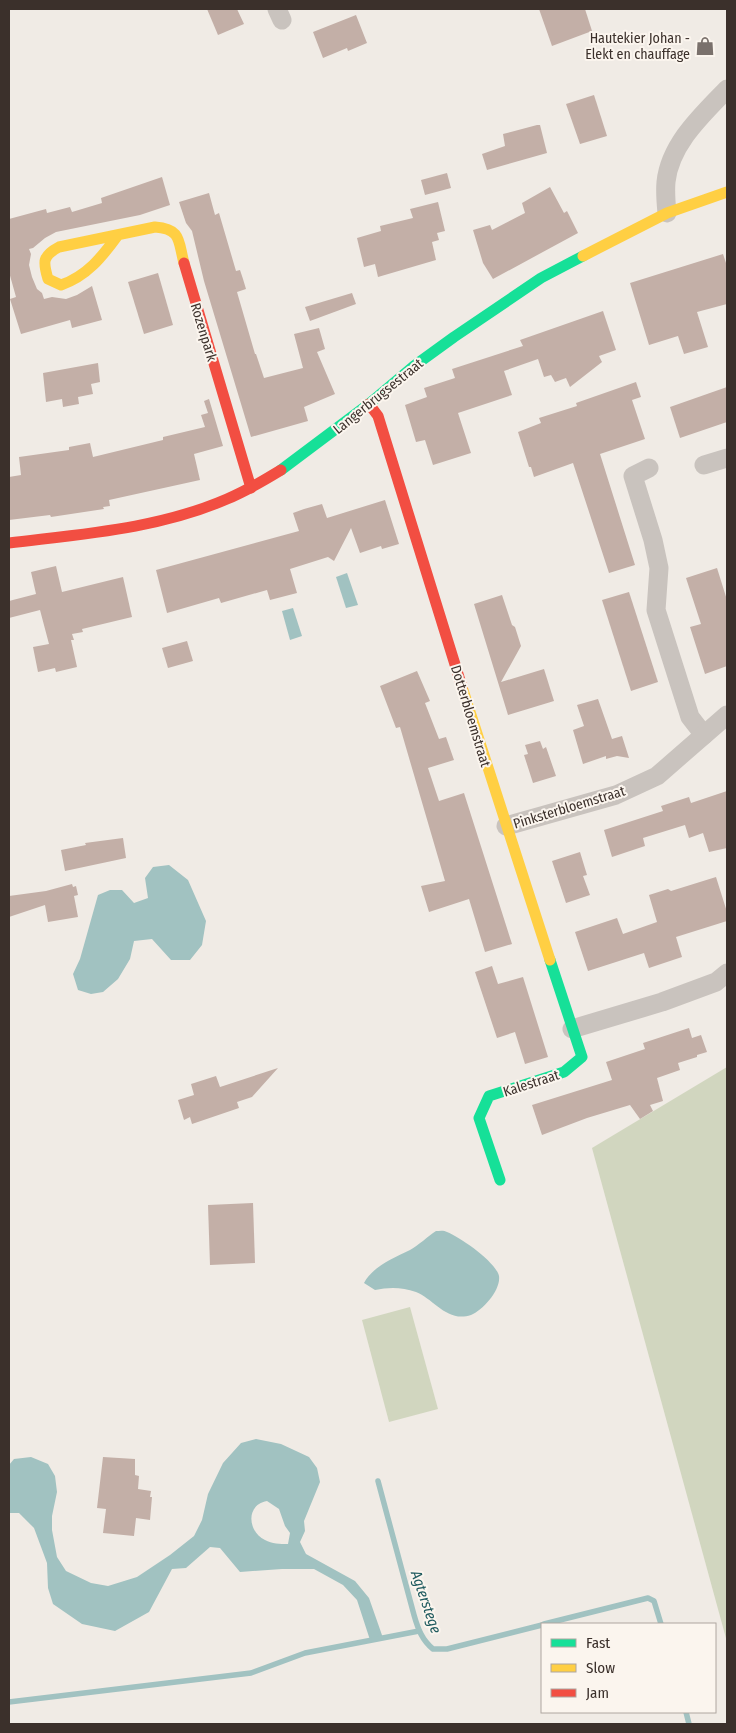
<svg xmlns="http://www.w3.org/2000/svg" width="736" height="1733" viewBox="0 0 736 1733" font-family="'Fira Sans Condensed',sans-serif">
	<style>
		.green { fill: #d1d6bf }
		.water { fill: #a1c2c1; fill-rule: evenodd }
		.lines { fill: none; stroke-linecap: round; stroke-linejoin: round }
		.stream { stroke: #a1c2c1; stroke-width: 5.5 }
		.building { fill: #c3afa7 }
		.street { stroke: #c9c3be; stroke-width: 19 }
		.fast { stroke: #16e098; stroke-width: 11 }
		.slow { stroke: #ffcf43; stroke-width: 11 }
		.jam { stroke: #f24e42; stroke-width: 11 }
		.labels { text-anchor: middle; stroke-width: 4; stroke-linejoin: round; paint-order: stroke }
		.poi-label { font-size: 14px; fill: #3b302b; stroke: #fbf5ee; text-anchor: end }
		.street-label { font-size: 14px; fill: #3b302b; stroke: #fbf5ee }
		.water-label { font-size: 15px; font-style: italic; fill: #1f5a5e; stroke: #fbf5ee }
	</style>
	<rect width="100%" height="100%" fill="#f0ebe5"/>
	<g class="green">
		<polygon points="727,1067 727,1642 592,1148"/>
		<polygon points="410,1307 438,1409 389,1422 362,1320"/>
	</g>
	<g class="water">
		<polygon points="347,573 358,605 346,608 336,577"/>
		<polygon points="293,608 302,636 290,640 282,611"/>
		<polygon points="169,865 188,880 206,921 202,945 190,960 171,960 152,939 134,941 130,959 118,979 103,992 91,994 78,990 73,974 80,959 98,895 110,890 122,890 134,903 148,898 145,878 153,867"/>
		<path d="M436 1231C439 1231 444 1230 447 1232 460 1237 496 1262 499 1276 501 1290 483 1310 471 1315 447 1323 434 1299 416 1292 402 1287 389 1287 375 1290L364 1283C373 1266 394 1258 410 1250 419 1245 427 1237 436 1231Z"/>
		<path d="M256 1439 281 1444 309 1457 317 1468 320 1482 304 1521 305 1531 300 1542 306 1554 355 1581 369 1598 383 1638 370 1640 357 1600 343 1585 314 1569H282L240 1572 220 1548 210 1547 186 1568 172 1569 149 1612 115 1631 82 1624 53 1604 48 1588 47 1563 34 1528 19 1513H9V1465L14 1459 31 1457 48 1464 55 1476 57 1492 52 1516V1530L57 1557 66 1571 91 1583 108 1586 137 1577 170 1555 194 1536 202 1520 208 1494 223 1463 241 1443ZM267 1501 279 1509 285 1526 290 1533 288 1544C280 1544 272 1544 265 1540 248 1532 245 1505 267 1501Z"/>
	</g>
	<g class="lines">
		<g class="stream">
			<path d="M378 1481 414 1615C418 1629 422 1640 433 1649H447L542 1625"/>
			<polyline points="544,1624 648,1598 654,1601 661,1624"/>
			<polyline points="9,1702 251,1673 305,1653 419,1631"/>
			<polyline points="686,1712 689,1724"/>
		</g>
	</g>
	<g class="building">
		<polygon points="207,9 237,9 244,24 218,35"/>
		<polygon points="539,9 585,9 592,31 552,46"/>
		<polygon points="356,15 367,43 348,51 347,48 323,58 313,32"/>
		<polygon points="594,95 607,136 580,144 566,104"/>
		<polygon points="537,125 540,125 547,153 487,170 482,154 505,146 503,134"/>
		<polygon points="447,173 451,188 425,195 421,180"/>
		<polygon points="162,177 170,205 140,215 56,232 45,238 33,248 29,249 31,254 29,265 32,277 37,289 42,293 44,299 52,297 66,299 77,295 92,286 102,320 72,328 70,320 21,334 10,299 16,297 9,272 9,219 46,209 47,213 70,207 72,212 102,203 101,198"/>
		<polygon points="550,187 564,213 567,211 578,233 493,279 483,263 473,230 490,225 492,230 525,213 522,203"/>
		<polygon points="209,193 215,215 219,213 236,271 240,270 243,279 246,289 237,292 255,354 256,354 264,378 303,368 294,334 319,328 325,349 317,352 335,394 304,407 308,421 251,437 204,281 192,231 186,223 179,202"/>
		<polygon points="438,202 445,231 437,233 439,240 432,242 436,260 378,277 375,264 364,267 357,238 381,231 380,226 413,218 410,209"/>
		<polygon points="723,254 727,266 727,304 697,312 708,347 684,354 678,336 649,345 630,283"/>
		<polygon points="158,273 173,325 144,334 128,282"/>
		<polygon points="352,293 356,304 310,321 305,307"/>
		<polygon points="603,311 616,350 599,356 602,362 570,387 566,378 555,382 551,375 544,377 538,359 504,371 512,395 458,413 471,453 433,465 425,440 416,442 405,405 427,397 424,388 455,378 452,369 523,346 520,340"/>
		<polygon points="98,363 100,382 91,384 93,394 78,397 79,404 63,407 62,399 46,402 43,373"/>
		<polygon points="636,382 641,397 632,400 645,439 600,454 635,565 609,573 573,463 534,477 531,467 529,467 518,432 541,423 539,418 577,406 576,403"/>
		<polygon points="727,387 727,422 680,438 670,407"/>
		<polygon points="209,399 223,446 194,454 200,480 109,500 110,506 103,507 104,509 51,517 50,515 9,520 9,477 21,475 19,457 69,450 69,447 90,443 93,457 163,440 163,437 205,427 201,415 208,413 204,401"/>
		<polygon points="385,500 399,544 382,549 381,546 360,553 351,528 334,561 328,557 290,569 297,593 270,600 267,590 221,603 219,598 167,613 156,570 299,531 293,513 304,509 322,504 327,518"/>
		<polygon points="56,566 62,592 123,577 132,617 82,629 83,632 72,634 74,640 71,640 77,667 56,672 55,668 38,672 33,647 49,644 40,610 9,618 9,601 36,594 31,572"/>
		<polygon points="717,568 727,600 727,666 705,674 690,627 701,624 686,578"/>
		<polygon points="629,592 658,682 631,691 602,600"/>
		<polygon points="502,595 512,625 515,627 521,646 501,682 544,669 554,701 508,715 474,604"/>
		<polygon points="187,641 193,661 168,668 162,648"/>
		<polygon points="417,671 430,701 425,703 439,739 446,737 454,760 428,768 439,801 464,793 512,944 485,952 469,899 429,912 421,886 445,881 400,727 396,728 380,686"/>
		<polygon points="598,699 612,739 622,736 629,758 617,756 606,759 606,756 583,764 573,730 584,726 577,705"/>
		<polygon points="540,741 543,749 546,747 556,776 533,783 524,755 528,754 525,745"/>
		<polygon points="727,791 727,848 709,852 703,833 689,838 685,825 643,838 645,846 612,857 604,830 663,811 661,806 689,797 691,803"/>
		<polygon points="123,838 126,858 65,871 61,850 86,845 85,843"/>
		<polygon points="580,852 587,875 583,876 590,895 566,903 552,861"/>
		<polygon points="716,877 727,912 727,921 676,937 682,957 649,968 644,953 588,971 575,932 617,918 623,934 657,922 649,895 668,889 671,891"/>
		<polygon points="72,884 73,887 76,886 78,895 74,896 78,917 48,922 45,905 9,917 9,896 46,891"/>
		<polygon points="492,966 498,984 523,977 548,1057 525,1064 515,1032 497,1038 475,972"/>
		<polygon points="689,1028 692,1038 701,1035 707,1052 697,1055 697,1057 678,1063 680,1070 657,1078 663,1101 650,1105 653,1111 640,1119 630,1105 587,1118 542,1135 532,1105 612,1080 606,1062 645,1049 643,1043"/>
		<polygon points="278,1068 252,1097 237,1102 239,1108 192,1124 190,1117 184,1120 178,1100 194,1095 191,1084 216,1076 220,1087"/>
		<polygon points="253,1203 255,1263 210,1265 208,1205"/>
		<polygon points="103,1457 135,1459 135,1475 139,1476 138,1489 151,1491 150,1497 152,1497 150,1520 136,1518 134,1536 103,1533 106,1509 97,1508"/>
	</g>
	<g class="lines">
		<g class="street">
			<polyline points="277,9 282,20"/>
			<path d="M667 213C666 203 665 193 666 182 670 144 702 115 727 89"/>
			<polyline points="704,465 727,458"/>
			<polyline points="649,468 633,476 653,540 659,568 656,610 690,717 704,735"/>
			<polyline points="506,826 616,795 657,776 727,715"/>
			<polyline points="572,1029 662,1002 716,982 727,973"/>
		</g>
		<g class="fast">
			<polyline points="281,470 369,404 414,366 454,337 541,278 583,256"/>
			<polyline points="500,1180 479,1118 489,1096 564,1072 582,1057 550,960"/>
		</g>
		<g class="slow">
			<path d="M118 235C102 257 87 276 61 285L48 279C43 262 42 256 59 247L155 227C182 229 178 241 184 263"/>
			<polyline points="583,256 667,213 727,192"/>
			<polyline points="462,687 550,960"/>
		</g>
		<g class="jam">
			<polyline points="184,263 251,488"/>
			<polyline points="369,404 378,416 462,687"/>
			<path d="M9 543C82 534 158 529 227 499 246 491 263 481 281 470"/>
		</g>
	</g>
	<defs>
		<g id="shop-bare" transform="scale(1.5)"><path d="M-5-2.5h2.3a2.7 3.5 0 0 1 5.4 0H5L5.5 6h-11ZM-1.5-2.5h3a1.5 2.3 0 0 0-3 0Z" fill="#7a716c" stroke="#fbf5ee" stroke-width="2.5" paint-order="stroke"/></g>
	</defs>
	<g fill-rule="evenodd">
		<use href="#shop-bare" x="705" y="46"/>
	</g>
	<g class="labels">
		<g class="poi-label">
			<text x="690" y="43">Hautekier Johan -<tspan x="690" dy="16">Elekt en chauffage</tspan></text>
		</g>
		<g class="street-label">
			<text transform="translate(204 332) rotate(73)" y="5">Rozenpark</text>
			<text transform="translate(378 396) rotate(-39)" y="5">Langerbrugsestraat</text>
			<text transform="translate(471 716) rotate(73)" y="5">Dotterbloemstraat</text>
			<text transform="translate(569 807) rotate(-17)" y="5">Pinksterbloemstraat</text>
			<text transform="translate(531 1083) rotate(-18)" y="5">Kalestraat</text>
		</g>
		<g class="water-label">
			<text transform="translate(426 1602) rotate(71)" y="5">Agterstege</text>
		</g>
	</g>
	<rect width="736" height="1733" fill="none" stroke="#3b302b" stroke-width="20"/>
	<rect x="541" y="1623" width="175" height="90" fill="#fbf5ee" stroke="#aea6a0"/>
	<rect x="551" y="1639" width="25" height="8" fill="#16e098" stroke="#aea6a0"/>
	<text x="586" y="1648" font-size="15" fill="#3b302b">Fast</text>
	<rect x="551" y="1664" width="25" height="8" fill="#ffcf43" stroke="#aea6a0"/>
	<text x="586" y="1673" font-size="15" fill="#3b302b">Slow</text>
	<rect x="551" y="1689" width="25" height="8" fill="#f24e42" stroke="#aea6a0"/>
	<text x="586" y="1698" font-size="15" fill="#3b302b">Jam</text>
</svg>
